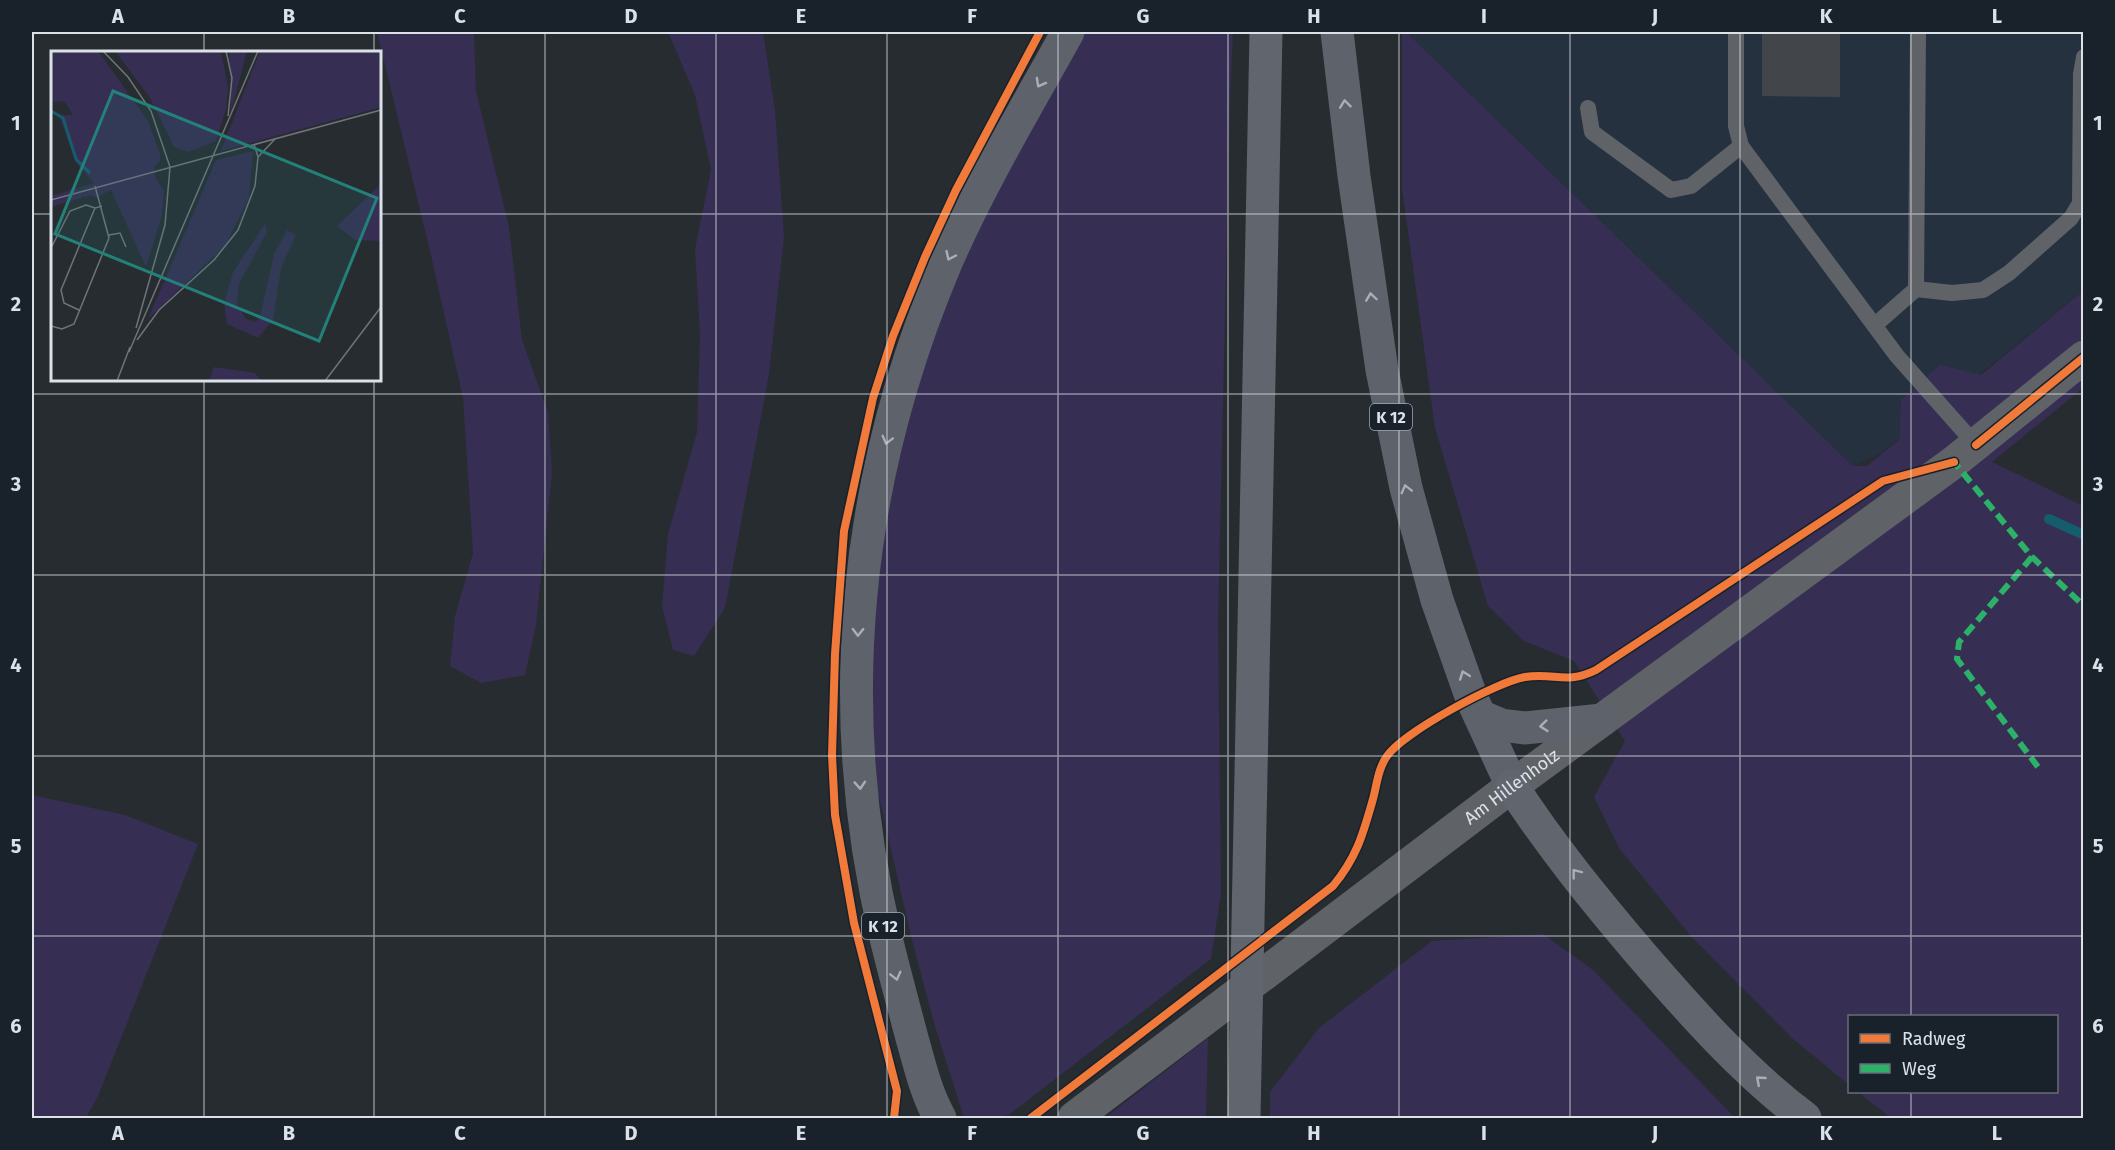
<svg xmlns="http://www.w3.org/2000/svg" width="2115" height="1150" font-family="'Fira Sans',sans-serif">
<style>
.built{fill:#26313f}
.green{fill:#362e53}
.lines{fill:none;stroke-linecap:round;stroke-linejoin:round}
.stream{stroke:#155d6d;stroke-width:10}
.building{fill:#42464a}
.service{stroke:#5f6367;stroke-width:16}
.tertiary{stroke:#5f6367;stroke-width:33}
.primary{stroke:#5e626b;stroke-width:33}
.trunk{stroke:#60656e;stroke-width:33}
.quiet{stroke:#2db169;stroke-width:6;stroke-dasharray:12 6;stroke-linecap:butt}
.cycleway-casing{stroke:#19212b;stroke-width:11}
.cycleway{stroke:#f17a3a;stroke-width:8}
.oneway{stroke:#aaaeb6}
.oneway2{stroke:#aaafb7}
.grid{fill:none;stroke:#dce1e8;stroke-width:1.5;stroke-opacity:0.55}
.labels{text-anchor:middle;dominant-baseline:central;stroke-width:4.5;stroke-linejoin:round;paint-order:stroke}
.shield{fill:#19212b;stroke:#a2a7af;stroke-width:1.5}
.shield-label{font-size:16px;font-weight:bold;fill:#dce1e8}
.street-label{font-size:18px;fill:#dce1e8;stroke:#19212b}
.inset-river{fill:none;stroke:#155d6d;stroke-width:3}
.inset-road{fill:none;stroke:#6f747a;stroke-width:1.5}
.view{fill:#24817a;fill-opacity:0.15;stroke:#24817a;stroke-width:3}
.inset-edge{fill:none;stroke:#dce1e8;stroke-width:3}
.neatline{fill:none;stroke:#dce1e8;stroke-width:2}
.grid-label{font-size:20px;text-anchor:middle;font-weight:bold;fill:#dce1e8}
</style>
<rect width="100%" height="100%" fill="#272c31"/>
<!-- built -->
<path class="built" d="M 1406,32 L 2083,32 L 2083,291 L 1883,452 L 1853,466 Z"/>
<!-- green -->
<g class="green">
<path d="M 377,32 L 474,32 L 476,91 L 509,227 L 522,340 L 548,412 L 552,473 L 536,625 L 525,675 L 481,683 L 450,666 L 455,616 L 473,553 L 463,398 L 430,251 Z"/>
<path d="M 668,32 L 763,32 L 775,110 L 784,237 L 769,374 L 725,608 L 694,656 L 673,650 L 662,606 L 668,534 L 697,432 L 700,335 L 695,249 L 711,170 L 695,95 Z"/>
<path d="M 1081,32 L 1233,32 L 1230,96 L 1218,624 L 1221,893 L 1211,959 L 1010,1114 L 999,1118 L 964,1118 L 934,1023 L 911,936 L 878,793 L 872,728 L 872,594 L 913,390 L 956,268 Z"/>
<path d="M 1402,32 L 1406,32 L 1853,466 L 1867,466 L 1900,439 L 1901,400 L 1940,365 L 1981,375 L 2083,291 L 2083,388 L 1992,462 L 2083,506 L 2083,1118 L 1891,1118 L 1858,1092 L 2056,1092 L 2056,1016 L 1850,1016 L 1849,1085 L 1792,1038 L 1690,935 L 1619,848 L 1594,797 L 1625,741 L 1574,661 L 1524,641 L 1488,606 L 1435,428 L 1402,188 Z"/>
<path d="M 32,795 L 125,815 L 198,844 L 98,1096 L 86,1118 L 32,1118 Z"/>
<path d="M 1543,934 L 1593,970 L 1735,1118 L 1270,1118 L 1270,1092 L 1319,1028 L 1432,941 Z"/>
<path d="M 1208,1038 L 1206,1118 L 1105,1118 Z"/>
</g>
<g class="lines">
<!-- stream -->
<path class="stream" d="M 2049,519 L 2084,535"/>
</g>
<!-- building -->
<path class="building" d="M 1762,32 L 1840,32 L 1840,97 L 1762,96 Z"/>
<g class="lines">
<!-- service -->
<g class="service">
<path d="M 1736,32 L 1736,126 L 1741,146 L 1897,356 L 1976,445"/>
<path d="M 1588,108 L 1592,132 L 1671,190 L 1691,186 L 1741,146"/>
<path d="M 1916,289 L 1952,293 L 1983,290 L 2009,273 L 2071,218 L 2080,203 L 2081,74 L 2084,57"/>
<path d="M 1875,325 L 1916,289 L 1918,32"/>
</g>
<!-- tertiary -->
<path class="tertiary" id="s1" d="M 1074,1118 L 1512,786 L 1954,462 L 2084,357"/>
<!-- primary -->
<g class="primary">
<path d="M 1337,32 L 1354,176 L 1382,370 L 1406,488 L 1437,600 L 1472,699 L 1512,786"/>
<path d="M 1480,716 L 1501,725 L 1524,728 L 1602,720"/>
<path d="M 940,1118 C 926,1093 920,1066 912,1038 C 903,1004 894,971 886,938 C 831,709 854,481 945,265 C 980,184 1026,108 1068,32"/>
</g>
<!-- trunk -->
<g class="trunk">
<path d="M 1512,786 C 1550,845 1595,900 1640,953 C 1691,1012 1743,1071 1805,1118"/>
<path d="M 1244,1118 L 1266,32"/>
</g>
<!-- quiet -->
<g class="quiet">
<path d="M 1950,463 L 1954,462 L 2032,557 L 2084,606"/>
<path d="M 2032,557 L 1959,642 L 1957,659 L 2038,767"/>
</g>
<!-- cycleway casing -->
<g class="cycleway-casing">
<g id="cycleway">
<path d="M 1976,445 L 2084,357"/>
<path d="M 894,1118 L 897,1091 L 854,923 L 835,815 L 832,755 L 835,654 L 844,531 L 873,398 L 893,336 L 925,257 L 956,190 L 1040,32"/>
<path d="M 1031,1118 L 1333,886 C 1357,857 1363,834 1373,799 C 1377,784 1378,769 1387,756 C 1404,732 1496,682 1525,677 C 1554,672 1566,685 1596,670 L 1883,481 L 1954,462"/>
</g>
</g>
<!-- cycleway -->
<use href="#cycleway" class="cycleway"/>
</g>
<!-- one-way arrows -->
<defs><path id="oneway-chevron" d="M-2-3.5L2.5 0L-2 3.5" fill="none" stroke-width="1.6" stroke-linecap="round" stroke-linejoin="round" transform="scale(1.5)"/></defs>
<g class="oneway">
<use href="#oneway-chevron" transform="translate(1040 83) rotate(119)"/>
<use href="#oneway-chevron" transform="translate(1345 104) rotate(-97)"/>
<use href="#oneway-chevron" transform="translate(950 256) rotate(115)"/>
<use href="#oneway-chevron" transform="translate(1371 297) rotate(-98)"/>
<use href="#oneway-chevron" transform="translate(887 440) rotate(104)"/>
<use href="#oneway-chevron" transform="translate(1406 489) rotate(-104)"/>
<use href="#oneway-chevron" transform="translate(858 632) rotate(91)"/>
<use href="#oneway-chevron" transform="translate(1464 675) rotate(-110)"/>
<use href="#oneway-chevron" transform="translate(1544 726) rotate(174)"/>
<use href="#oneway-chevron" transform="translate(860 785) rotate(86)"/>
<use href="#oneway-chevron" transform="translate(896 976) rotate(76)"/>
</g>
<g class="oneway2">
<use href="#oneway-chevron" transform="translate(1576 873) rotate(-128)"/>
<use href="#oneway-chevron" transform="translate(1760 1080) rotate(-139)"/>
</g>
<!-- grid -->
<path class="grid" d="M 204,32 L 204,52M 374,32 L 374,52M 545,32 L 545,1118M 716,32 L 716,1118M 887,32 L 887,1118M 1058,32 L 1058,1118M 1228,32 L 1228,1118M 1399,32 L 1399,1118M 1570,32 L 1570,1118M 1740,32 L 1740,1118M 1911,32 L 1911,1016M 32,214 L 52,214M 380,214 L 2084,214M 204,380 L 204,1118M 374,380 L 374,1118M 32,394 L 2084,394M 32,575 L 2084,575M 32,756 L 2084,756M 32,936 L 2084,936M 1911,1092 L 1911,1118"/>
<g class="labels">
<!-- shield labels -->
<g class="shield">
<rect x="1370" y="404" width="42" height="26" rx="4.5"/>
<rect x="862" y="913" width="42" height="26" rx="4.5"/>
</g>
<g class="shield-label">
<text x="1391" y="417">K 12</text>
<text x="883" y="926">K 12</text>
</g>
<!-- street labels -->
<g class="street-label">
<text stroke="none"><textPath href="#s1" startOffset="549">Am Hillenholz</textPath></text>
</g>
</g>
<!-- overview -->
<g transform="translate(51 51)">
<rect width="330" height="330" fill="#272c31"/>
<path d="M 0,0 L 47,0 L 97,70 L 109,103 L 109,110 L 103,116 L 105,128 L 113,140 L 111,164 L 95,216 L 60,139 L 45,147 L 40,144 L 0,156 L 0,145 L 43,132 L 25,112 L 8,64 L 22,64 L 14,51 L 0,50 ZM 64,0 L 170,0 L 177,37 L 175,58 L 165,90 L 137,101 L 123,96 L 99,47 ZM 178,0 L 196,0 L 180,61 ZM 209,0 L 330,0 L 330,56 L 170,100 ZM 202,100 L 198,147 L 174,195 L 97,268 L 165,109 ZM 330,133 L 330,190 L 304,189 L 286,175 ZM 214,173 L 216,181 L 188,233 L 186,253 L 195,268 L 205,271 L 209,266 L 223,203 L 236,179 L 245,184 L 230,217 L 222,269 L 207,287 L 176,273 L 173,253 L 182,221 ZM 163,316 L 204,322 L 211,330 L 158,330 Z" fill="#362e53"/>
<path class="inset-river" d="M 0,60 L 12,67 L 25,108 L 39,122"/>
<path class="inset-road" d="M 52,0 L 77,26 L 100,60 L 119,116M 175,0 L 181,27 L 177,65M 207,106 L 225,87M 0,149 L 330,59M 58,184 L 69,182 L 75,196M 0,197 L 19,160 L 35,154 L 44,157M 28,259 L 13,252 L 10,239 L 44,157 L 51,155M 0,275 L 11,278 L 23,273 L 58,187 L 44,135M 85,277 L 114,174 L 119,116M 86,289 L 108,259 L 163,209 L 187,179 L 204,135 L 207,106 L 203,93M 78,301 L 207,0M 66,330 L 79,296M 274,330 L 330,256"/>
<path class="view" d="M 62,40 L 326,147 L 268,290 L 4,183 Z"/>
<rect width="330" height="330" class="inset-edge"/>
</g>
<!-- border -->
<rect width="2115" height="1150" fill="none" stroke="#19212b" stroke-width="66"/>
<!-- legend -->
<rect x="1848" y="1015" width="210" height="78" fill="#19212b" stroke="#676e77" stroke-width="1.5"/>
<rect x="1860" y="1034" width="30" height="9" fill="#f17a3a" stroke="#676e77" stroke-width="1.5"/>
<text x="1902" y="1045" font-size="18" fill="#dce1e8">Radweg</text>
<rect x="1860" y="1064" width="30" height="9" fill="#2db169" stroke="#676e77" stroke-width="1.5"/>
<text x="1902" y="1075" font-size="18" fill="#dce1e8">Weg</text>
<rect x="33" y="33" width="2049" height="1084" class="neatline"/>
<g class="grid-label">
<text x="118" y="23">A</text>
<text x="289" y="23">B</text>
<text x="460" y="23">C</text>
<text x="631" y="23">D</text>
<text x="801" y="23">E</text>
<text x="972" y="23">F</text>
<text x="1143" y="23">G</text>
<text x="1314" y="23">H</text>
<text x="1484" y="23">I</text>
<text x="1655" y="23">J</text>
<text x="1826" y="23">K</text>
<text x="1997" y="23">L</text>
<text x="16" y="130">1</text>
<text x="2098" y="130">1</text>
<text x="16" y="311">2</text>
<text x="2098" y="311">2</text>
<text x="16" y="491">3</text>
<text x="2098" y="491">3</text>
<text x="16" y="672">4</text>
<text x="2098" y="672">4</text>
<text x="16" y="853">5</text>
<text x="2098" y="853">5</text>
<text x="16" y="1033">6</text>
<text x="2098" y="1033">6</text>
<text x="118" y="1140">A</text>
<text x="289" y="1140">B</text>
<text x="460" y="1140">C</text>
<text x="631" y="1140">D</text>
<text x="801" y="1140">E</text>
<text x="972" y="1140">F</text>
<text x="1143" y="1140">G</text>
<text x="1314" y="1140">H</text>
<text x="1484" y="1140">I</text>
<text x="1655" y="1140">J</text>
<text x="1826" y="1140">K</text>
<text x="1997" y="1140">L</text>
</g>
</svg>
